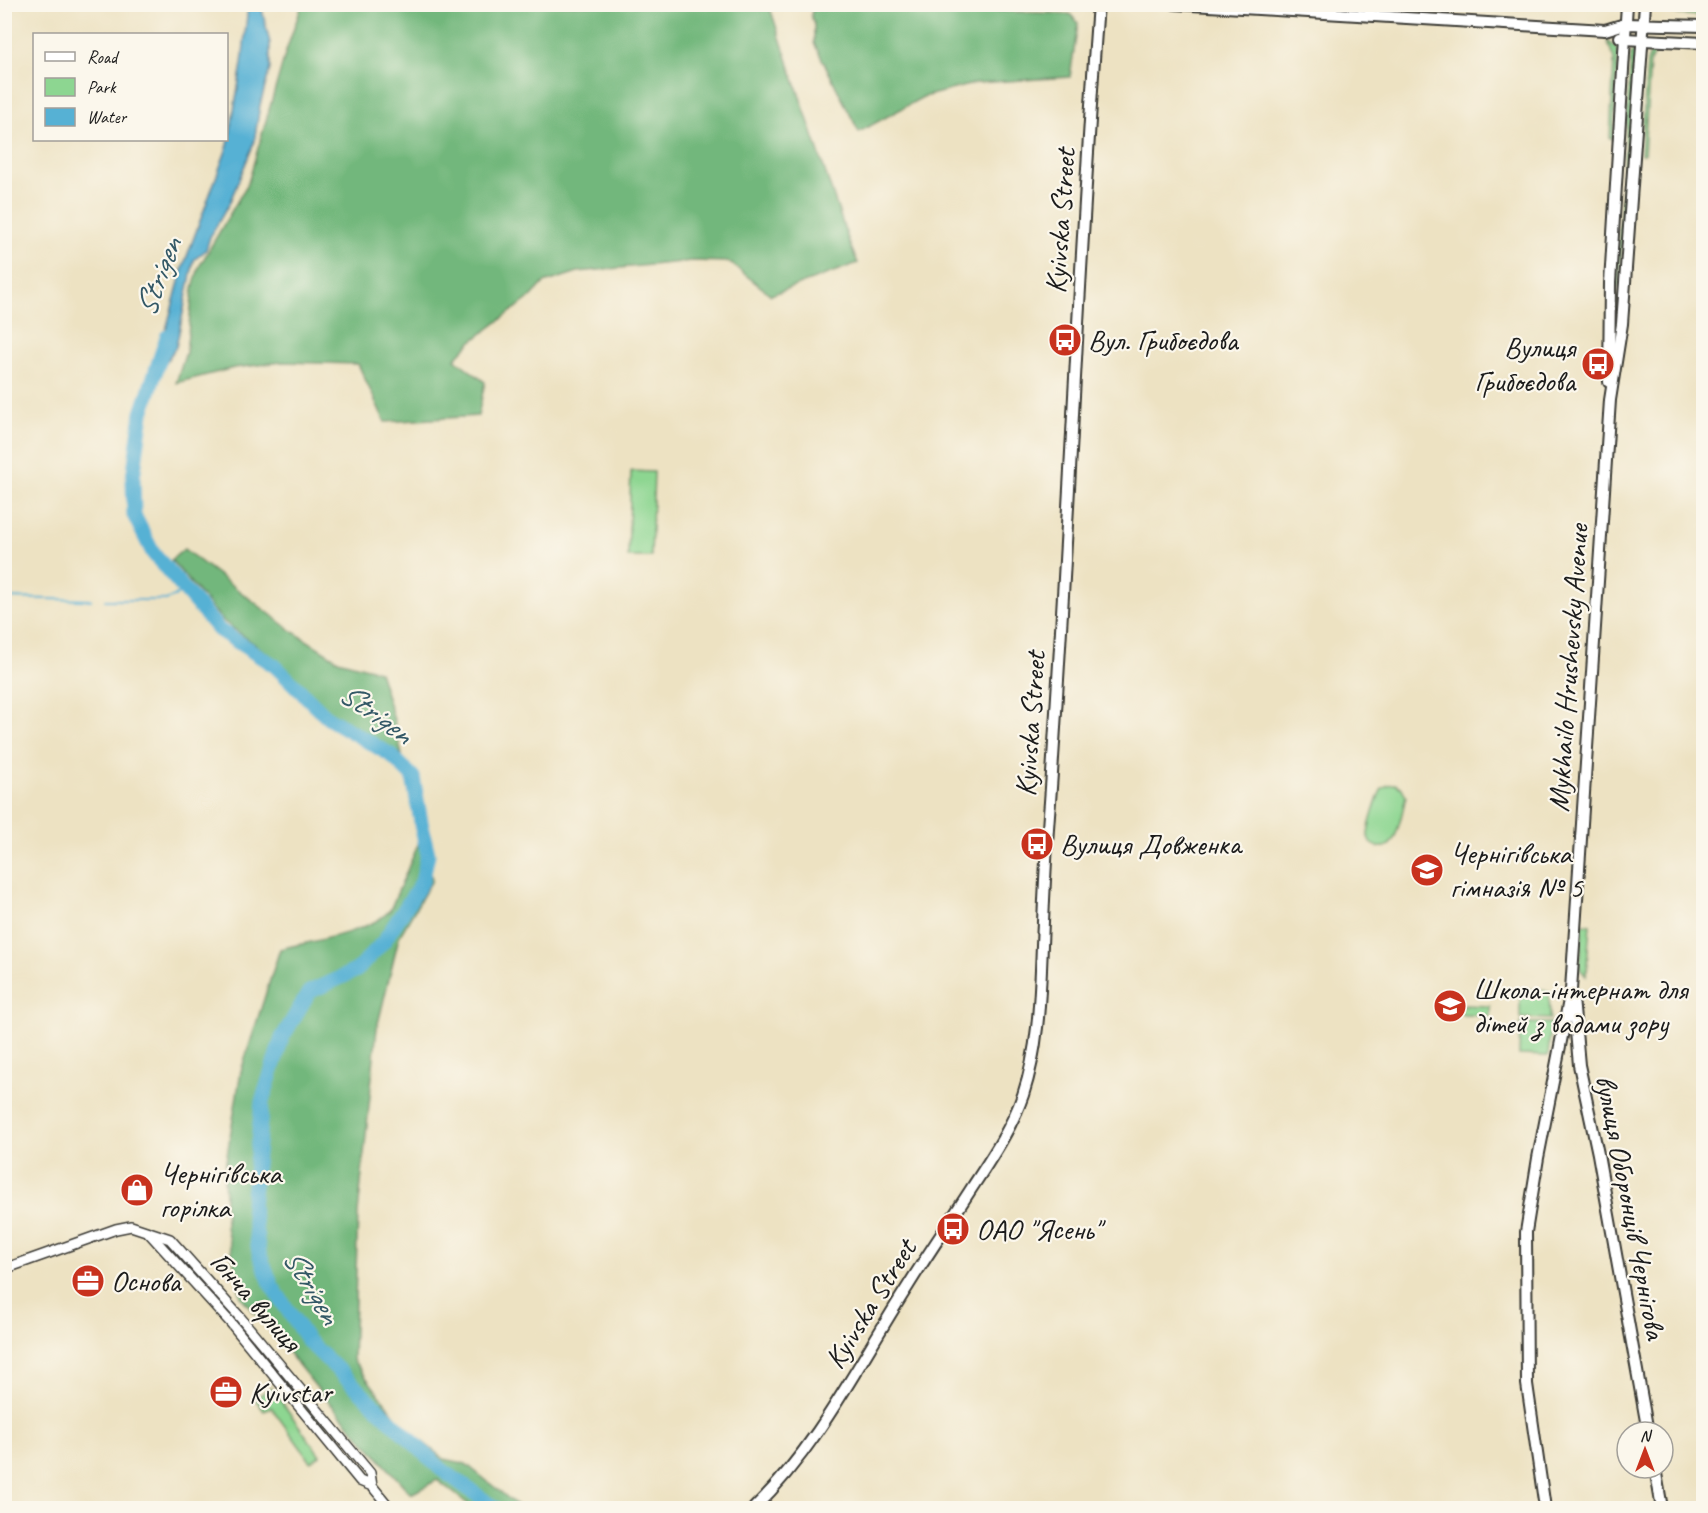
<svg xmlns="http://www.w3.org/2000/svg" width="1708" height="1513" font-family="Caveat,sans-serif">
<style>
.green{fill:#8dd691;stroke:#547956;stroke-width:1.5}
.forest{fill:#72b77b;stroke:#476a4c;stroke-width:1.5}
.water{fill:#56b1d4;stroke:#396678;stroke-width:1.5}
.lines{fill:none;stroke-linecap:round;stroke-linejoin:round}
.stream{stroke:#56b1d4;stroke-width:2}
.river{stroke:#56b1d4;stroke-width:15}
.tertiary-casing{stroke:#3b3a35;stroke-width:12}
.secondary-casing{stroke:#3b3a35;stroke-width:14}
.tertiary{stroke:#fff;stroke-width:9}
.secondary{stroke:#fff;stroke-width:10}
.labels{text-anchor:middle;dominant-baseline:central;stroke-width:4.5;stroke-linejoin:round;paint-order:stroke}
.street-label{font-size:30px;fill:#1c1c1c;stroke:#fbf7ec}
.poi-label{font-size:30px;fill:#1c1c1c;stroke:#fbf7ec;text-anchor:start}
.water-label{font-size:32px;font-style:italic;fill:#335866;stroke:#fbf7ec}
</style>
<rect width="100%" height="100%" fill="#fbf7ec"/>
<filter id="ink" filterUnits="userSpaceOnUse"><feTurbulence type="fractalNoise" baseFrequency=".0167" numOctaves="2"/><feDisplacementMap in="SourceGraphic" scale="12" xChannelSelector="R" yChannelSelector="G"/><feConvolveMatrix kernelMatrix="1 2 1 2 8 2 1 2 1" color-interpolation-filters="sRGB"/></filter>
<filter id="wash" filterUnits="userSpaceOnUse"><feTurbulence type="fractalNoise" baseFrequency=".008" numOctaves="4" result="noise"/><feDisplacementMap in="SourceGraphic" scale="24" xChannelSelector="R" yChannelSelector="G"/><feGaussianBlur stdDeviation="1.35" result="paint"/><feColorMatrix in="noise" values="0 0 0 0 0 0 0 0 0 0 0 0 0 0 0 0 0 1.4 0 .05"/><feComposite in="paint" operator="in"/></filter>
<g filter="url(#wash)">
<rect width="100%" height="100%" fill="#ede2c2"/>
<!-- green -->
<g class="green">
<path d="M 1674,6 L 1703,8 L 1703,16 L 1673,14 Z"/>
<path d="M 1607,40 L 1616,48 L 1618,57 L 1613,139 L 1610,138 L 1614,59 Z"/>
<path d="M 1634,51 L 1635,58 L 1619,287 L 1616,285 L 1631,53 Z"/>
<path d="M 1651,51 L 1655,52 L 1650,62 L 1644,154 L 1641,154 L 1647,62 Z"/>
<path d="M 631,471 L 654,472 L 651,557 L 628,557 Z"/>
<path d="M 1395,784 L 1402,788 L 1406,796 C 1403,808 1399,832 1392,842 C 1386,852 1367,847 1368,834 C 1368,827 1378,794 1382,789 C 1386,785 1390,784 1395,784 Z"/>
<path d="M 1583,924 L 1590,925 L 1586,976 L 1580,969 Z"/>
<path d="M 1520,988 L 1549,991 L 1550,1019 L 1520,1018 Z"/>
<path d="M 1461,1005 L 1490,1006 L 1490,1016 L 1463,1015 L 1458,1011 Z"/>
<path d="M 1520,1023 L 1551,1023 L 1548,1056 L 1519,1055 Z"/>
<path d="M 262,1349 L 368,1478 L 366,1479 L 262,1351 Z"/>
<path d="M 271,1387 L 320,1455 L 311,1462 L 271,1407 L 264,1411 L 255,1399 Z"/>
</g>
<!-- forest -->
<g class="forest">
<path d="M 302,5 L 769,5 L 850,245 L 858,263 L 771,295 L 729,262 L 692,261 L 578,272 L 544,283 L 532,296 L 471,342 L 455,359 L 485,382 L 478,416 L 385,422 L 358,364 L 282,362 L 234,368 L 176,383 L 186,352 L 193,288 L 199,267 L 248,183 L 286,51 Z"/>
<path d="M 861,5 L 1070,14 L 1078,23 L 1070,77 L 977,83 L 923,97 L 859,132 L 814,43 L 814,23 L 811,17 L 813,5 Z"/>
<path d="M 184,549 L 295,633 L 338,660 L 379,671 L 394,720 L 402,755 L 325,709 L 279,662 L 223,621 L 171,560 Z"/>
<path d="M 423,833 L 432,880 L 399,937 L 377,1028 L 358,1213 L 353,1360 L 403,1426 L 444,1459 L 466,1464 L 520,1508 L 473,1508 L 437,1480 L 411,1494 L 321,1393 L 275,1336 L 241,1297 L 226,1227 L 224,1173 L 241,1071 L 280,949 C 308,942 372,932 390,910 Z"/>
</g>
<!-- water -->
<path class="water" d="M 248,5 L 261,5 L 270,43 L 270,69 L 260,105 L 254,143 L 229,204 L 210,237 L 206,250 L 194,260 L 176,347 L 164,365 L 161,348 L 183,267 L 228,145 L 242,64 Z"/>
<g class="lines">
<!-- stream -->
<g class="stream">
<path d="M 4,598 L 91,600"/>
<path d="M 105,600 L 166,600 L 185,591"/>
</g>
<!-- river -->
<path class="river" d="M 167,337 L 142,413 L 133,478 L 134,515 L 153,553 L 219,630 L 275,666 L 328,718 L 391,755 L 413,777 L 423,833 L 428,854 L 422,882 L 384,941 L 357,970 L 309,992 L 282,1038 L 262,1102 L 252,1206 L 259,1253 L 272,1286 L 308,1341 L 441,1469 L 495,1508"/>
</g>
</g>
<g filter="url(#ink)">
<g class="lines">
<!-- tertiary casing -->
<g class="tertiary-casing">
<g id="tertiary">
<path d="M 149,1233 L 230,1322 L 360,1481 L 372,1486"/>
<path d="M 4,1269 L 116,1229 L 131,1226 L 170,1239 L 239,1316 L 370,1473 L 372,1486 L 390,1508"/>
</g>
</g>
<!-- secondary casing -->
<g class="secondary-casing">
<g id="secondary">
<path d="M 1175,4 L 1605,30 L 1625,24 L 1704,26"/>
<path d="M 1620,37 L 1624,39 L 1704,43"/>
<path d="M 1609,382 L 1610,283 L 1627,4"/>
<path d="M 1573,998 L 1579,1065 L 1598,1154 L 1648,1432"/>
<path d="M 1655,1468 L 1662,1508"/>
<path d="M 754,1508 C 820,1444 859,1362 908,1286 C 929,1252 952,1219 973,1186 C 992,1157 1012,1127 1023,1095 C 1039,1047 1040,995 1042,945 C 1044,897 1046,849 1050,802 C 1069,536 1078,270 1098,4"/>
<path d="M 1545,1508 L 1527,1384 L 1526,1232 L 1538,1158 L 1571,990 L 1610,400 L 1622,324 L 1645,4"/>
</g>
</g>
<!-- tertiary -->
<use href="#tertiary" class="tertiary"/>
<!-- secondary -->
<use href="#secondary" class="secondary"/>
</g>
</g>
<!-- icons -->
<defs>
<g id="bus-disc" transform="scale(1.725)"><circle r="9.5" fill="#c8321e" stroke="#fbf7ec"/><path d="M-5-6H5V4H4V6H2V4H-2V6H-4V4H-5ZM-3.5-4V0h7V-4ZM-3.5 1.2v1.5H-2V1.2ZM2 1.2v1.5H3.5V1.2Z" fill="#fff"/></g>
<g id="school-disc" transform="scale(1.725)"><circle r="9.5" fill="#c8321e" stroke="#fbf7ec"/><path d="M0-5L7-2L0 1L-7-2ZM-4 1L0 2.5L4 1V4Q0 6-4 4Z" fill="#fff"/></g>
<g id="shop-disc" transform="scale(1.725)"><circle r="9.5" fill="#c8321e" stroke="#fbf7ec"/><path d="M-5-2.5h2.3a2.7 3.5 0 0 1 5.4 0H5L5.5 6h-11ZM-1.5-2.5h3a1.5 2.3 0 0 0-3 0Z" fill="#fff"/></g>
<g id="office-disc" transform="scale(1.725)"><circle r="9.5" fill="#c8321e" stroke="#fbf7ec"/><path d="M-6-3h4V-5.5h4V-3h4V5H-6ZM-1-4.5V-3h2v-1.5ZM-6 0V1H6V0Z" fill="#fff"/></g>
</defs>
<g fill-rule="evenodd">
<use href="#bus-disc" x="1065" y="340"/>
<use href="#bus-disc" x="1598" y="364"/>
<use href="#bus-disc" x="1037" y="844"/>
<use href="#school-disc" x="1427" y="870"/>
<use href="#school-disc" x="1450" y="1006"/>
<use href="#shop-disc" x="137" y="1190"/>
<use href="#bus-disc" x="953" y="1229"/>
<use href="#office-disc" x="88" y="1281"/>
<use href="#office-disc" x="226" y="1392"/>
</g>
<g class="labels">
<!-- street labels -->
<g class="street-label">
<text transform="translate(1060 221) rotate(-86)">Kyivska Street</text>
<text transform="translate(1568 668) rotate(-86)">Mykhailo Hrushevsky Avenue</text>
<text transform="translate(1030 724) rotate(-86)">Kyivska Street</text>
<text transform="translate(1631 1207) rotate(79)">вулиця Оборонців Чернігова</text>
<text transform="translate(256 1301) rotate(49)">Гонча вулиця</text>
<text transform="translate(870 1304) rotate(-58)">Kyivska Street</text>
</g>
<!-- poi labels -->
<g class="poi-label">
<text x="1088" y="340">Вул. Грибоєдова</text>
<text x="1575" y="347" text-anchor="end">Вулиця<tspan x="1575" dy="34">Грибоєдова</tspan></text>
<text x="1060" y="844">Вулиця Довженка</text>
<text x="1450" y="853">Чернігівська<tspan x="1450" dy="34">гімназія № 5</tspan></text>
<text x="1473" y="989">Школа-інтернат для<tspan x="1473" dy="34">дітей з вадами зору</tspan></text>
<text x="160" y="1173">Чернігівська<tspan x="160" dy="34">горілка</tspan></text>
<text x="976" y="1229">ОАО "Ясень"</text>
<text x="111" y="1281">Основа</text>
<text x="249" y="1392">Kyivstar</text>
</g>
<!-- water labels -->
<g class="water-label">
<text transform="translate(158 277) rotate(-69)">Strigen</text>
<text transform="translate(376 713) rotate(36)">Strigen</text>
<text transform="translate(312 1286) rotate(59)">Strigen</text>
</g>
</g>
<!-- margin -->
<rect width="1708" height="1513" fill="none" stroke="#fbf7ec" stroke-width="24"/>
<!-- legend -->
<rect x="33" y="33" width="195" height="108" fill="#fbf7ec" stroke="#a29f99" stroke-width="1.5"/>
<rect x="45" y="52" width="30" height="9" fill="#ffffff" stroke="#a29f99" stroke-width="1.5"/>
<text x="87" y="63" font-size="18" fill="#1c1c1c">Road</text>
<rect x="45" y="78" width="30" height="18" fill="#8dd691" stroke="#a29f99" stroke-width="1.5"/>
<text x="87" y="93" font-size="18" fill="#1c1c1c">Park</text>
<rect x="45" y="108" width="30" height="18" fill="#56b1d4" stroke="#a29f99" stroke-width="1.5"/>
<text x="87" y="123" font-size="18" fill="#1c1c1c">Water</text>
<!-- north arrow -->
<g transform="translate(1645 1450)"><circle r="28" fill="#fbf7ec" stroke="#a29f99" stroke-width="1.5"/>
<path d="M0-4.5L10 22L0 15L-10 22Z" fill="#c8321e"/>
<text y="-9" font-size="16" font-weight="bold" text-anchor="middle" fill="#1c1c1c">N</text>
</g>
</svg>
